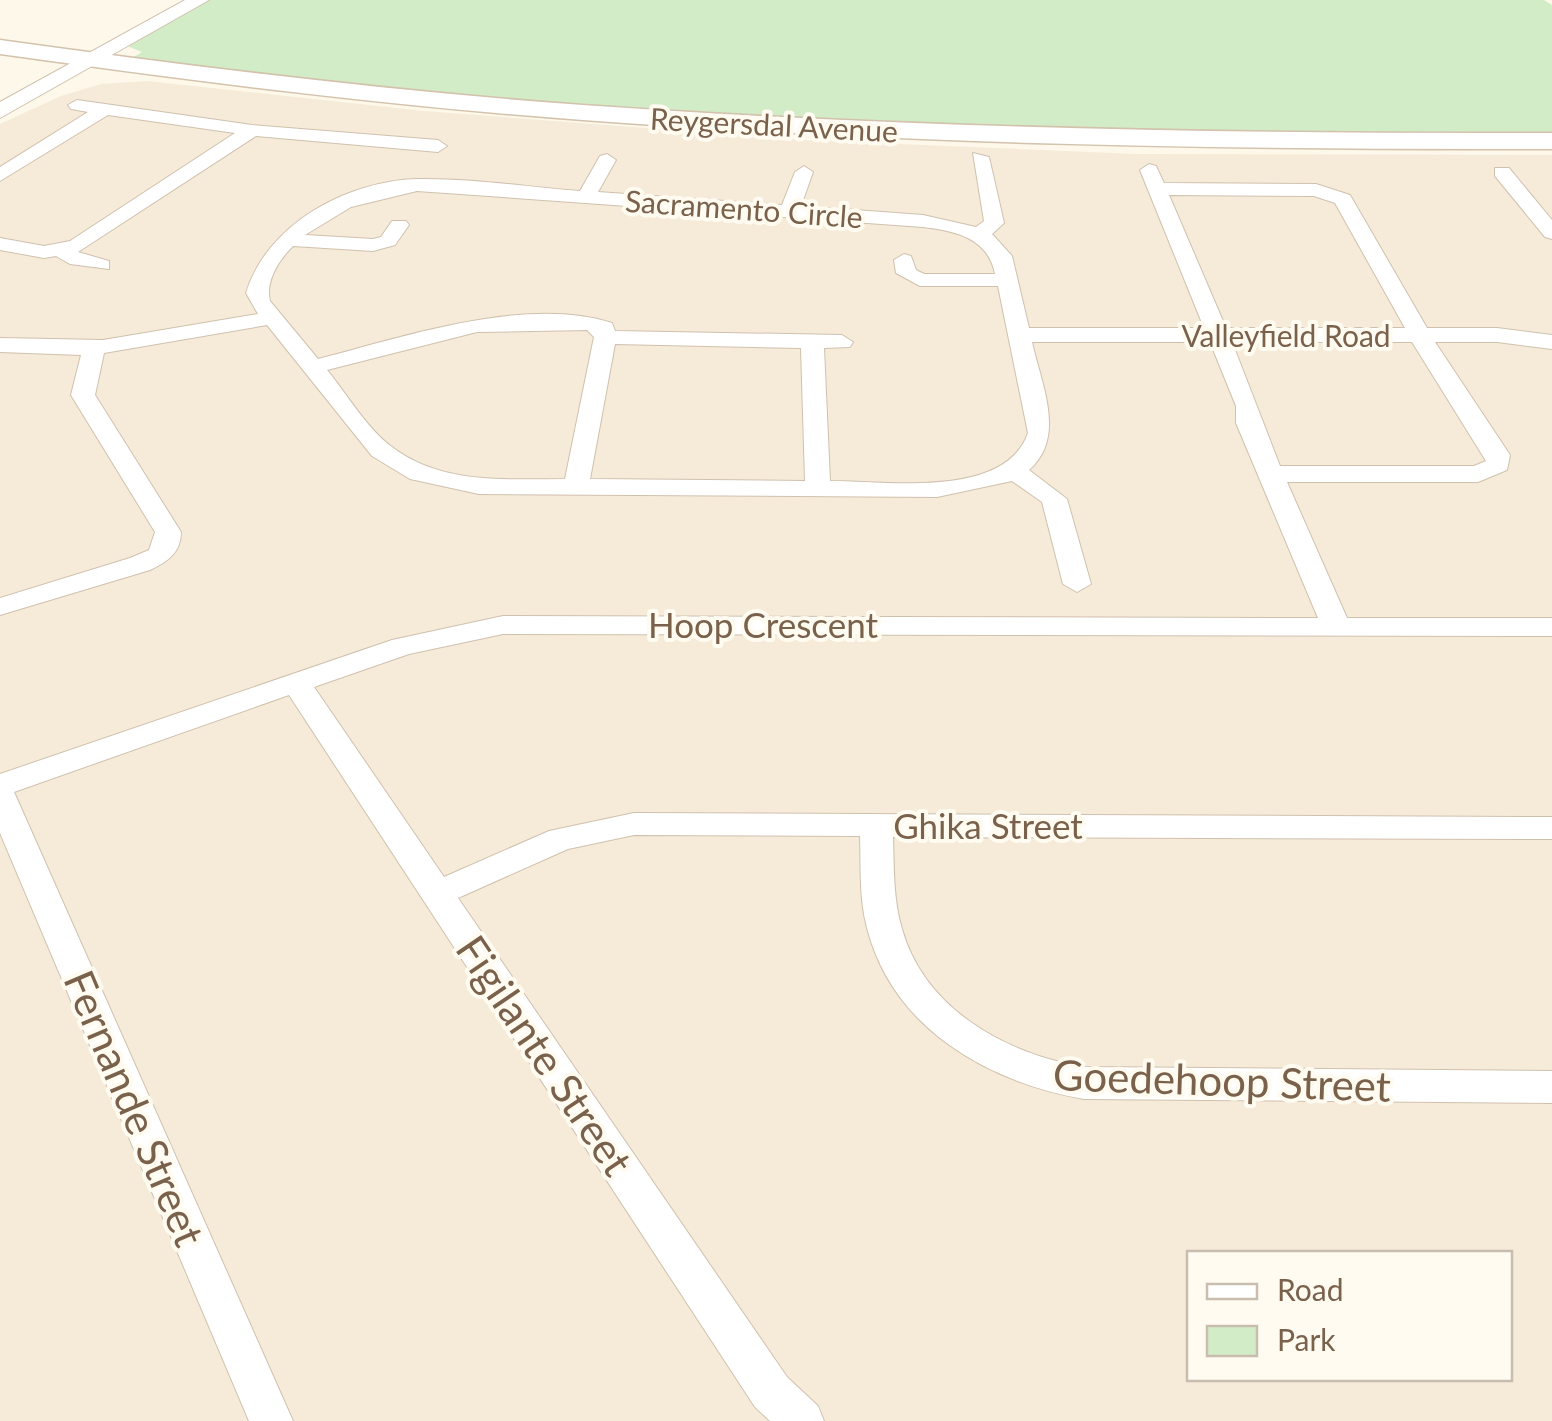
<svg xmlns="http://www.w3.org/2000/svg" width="1552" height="1421" font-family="Lato,sans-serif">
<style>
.residential{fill:#f5ebd8;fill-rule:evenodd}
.green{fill:#d2ecc7}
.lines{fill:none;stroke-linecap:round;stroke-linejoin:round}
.minor-casing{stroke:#d0c1ae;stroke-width:2}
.tertiary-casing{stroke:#d0c1ae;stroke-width:2}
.secondary-casing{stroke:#d3c2ac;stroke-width:3}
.minor{fill:#fff;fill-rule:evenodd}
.tertiary{fill:#fff;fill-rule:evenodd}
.secondary{fill:#fff;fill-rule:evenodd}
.labels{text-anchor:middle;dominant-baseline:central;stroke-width:8;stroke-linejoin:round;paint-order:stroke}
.far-street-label{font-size:30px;fill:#79614b;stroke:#fffbf1}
.street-label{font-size:35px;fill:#79614b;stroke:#fffbf1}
.near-street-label{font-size:42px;fill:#79614b;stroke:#fffbf1}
</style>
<rect width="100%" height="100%" fill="#fdf8ea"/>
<!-- residential -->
<path class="residential" d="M 147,81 L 424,111 L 805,140 L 1136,154 L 1552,155 L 1552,1421 L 0,1421 L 0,124 L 61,96 L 101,84 ZM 1190,1254 L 1510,1254 L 1510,1378 L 1190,1378 Z"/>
<!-- green -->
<path class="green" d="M 209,0 L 1544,0 L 1552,5 L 1552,135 C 1436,135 1320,137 1204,136 C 846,133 487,104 132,58 L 142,52 L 127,46 Z"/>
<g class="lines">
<!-- minor casing -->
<g class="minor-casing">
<g id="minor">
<path d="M 77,100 L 252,125 L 438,140 L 447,146 L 438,152 L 256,136 L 78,252 L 109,261 L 109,269 L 70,264 L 56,256 L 44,258 L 0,250 L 0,238 L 44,246 L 70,241 L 235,133 L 108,115 L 0,181 L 0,167 L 88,112 L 71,109 L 68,105 Z"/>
<path d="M 973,153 L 989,157 L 1004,223 L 992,234 L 1012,256 L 1029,328 L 1204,328 L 1140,170 L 1149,164 L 1156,166 L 1164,183 L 1316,184 L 1350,195 L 1427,328 L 1497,328 L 1552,335 L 1552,349 L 1497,342 L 1435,342 L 1510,455 L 1507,470 L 1478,482 L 1287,482 L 1347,618 L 1552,618 L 1552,636 L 503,634 L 409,654 L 314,687 L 444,877 L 549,831 L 634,813 L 1552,817 L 1552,839 L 893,837 C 894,867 893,899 902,929 C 925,1010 1007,1054 1084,1067 L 1552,1071 L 1552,1103 L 1084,1099 C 988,1082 893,1029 867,928 C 859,898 861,867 860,836 L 634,835 L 568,849 L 458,898 L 787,1377 L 818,1406 L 824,1421 L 770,1421 L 755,1407 L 289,695 L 14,792 L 293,1421 L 249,1421 L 0,833 L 0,774 L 392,640 L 503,616 L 1318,618 L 1236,423 L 1236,406 L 1210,342 L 1032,342 C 1041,384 1067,437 1029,470 L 1067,499 L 1091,584 L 1077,592 L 1063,584 L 1042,502 L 1012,481 L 937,497 L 479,494 L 410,479 L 372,456 L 267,325 L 104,353 L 95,395 L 181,532 C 181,553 167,562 150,570 L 0,615 L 0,598 L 130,558 L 149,550 L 155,532 L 71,395 L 81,355 L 0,352 L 0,338 L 103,340 L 258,314 L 246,293 C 267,224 347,181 417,179 C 470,178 526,187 580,191 L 600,156 L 607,154 L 616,160 L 598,192 L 782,205 L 795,172 L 804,166 L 813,172 L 801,206 L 923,215 L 976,227 L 984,221 ZM 417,191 L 923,227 C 956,231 988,238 995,274 L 924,274 L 916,270 L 911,256 L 904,254 L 894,260 L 896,273 L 920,286 L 998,286 L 1028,433 C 1005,499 887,481 830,481 L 824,348 L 850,347 L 853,342 L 842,335 L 615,331 L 612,323 C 527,295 403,337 318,359 L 270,301 C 265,281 279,260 293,246 L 373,251 L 395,245 L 409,225 L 406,221 L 392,221 L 381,237 L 373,239 L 305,235 L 351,207 ZM 1169,195 L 1314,196 L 1335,203 L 1405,328 L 1226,328 ZM 587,330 L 594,337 L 565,479 C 506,479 442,485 392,447 C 367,429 347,394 327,370 L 477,332 ZM 1232,342 L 1412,342 L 1486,461 L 1474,466 L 1280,466 ZM 615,344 L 801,348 L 805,481 L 590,479 Z"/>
<path d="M 1495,168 L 1509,168 L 1552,220 L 1552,239 L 1545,237 L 1495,176 Z"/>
</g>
</g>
<!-- tertiary casing -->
<g class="tertiary-casing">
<path id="tertiary" d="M 185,0 L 209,0 L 0,118 L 0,102 Z"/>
</g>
<!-- secondary casing -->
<g class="secondary-casing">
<path id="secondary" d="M 0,40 C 194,67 388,91 583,105 C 906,128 1229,134 1552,133 L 1552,149 C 1228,150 906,144 583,120 C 388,106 194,81 0,54 Z"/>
</g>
<!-- minor -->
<use href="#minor" class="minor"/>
<!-- tertiary -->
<use href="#tertiary" class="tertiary"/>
<!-- secondary -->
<use href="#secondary" class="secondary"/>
</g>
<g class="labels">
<!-- far-street labels -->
<g class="far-street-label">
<text transform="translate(774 124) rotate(3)">Reygersdal Avenue</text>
<text transform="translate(744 208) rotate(4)">Sacramento Circle</text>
<text x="1286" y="335">Valleyfield Road</text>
</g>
<!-- street labels -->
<g class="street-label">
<text x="763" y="624">Hoop Crescent</text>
<text x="988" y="825">Ghika Street</text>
</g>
<!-- near-street labels -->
<g class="near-street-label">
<text transform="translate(545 1055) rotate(56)">Figilante Street</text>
<text transform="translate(1222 1080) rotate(2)">Goedehoop Street</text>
<text transform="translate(135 1108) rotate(67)">Fernande Street</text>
</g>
</g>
<!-- legend -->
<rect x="1187" y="1251" width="325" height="130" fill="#fffbf1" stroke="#c9bdaf" stroke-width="2.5"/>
<rect x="1207" y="1284" width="50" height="15" fill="#ffffff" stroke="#c9bdaf" stroke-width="2.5"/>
<text x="1277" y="1301" font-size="30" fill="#79614b">Road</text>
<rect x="1207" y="1326" width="50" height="30" fill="#d2ecc7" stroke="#c9bdaf" stroke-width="2.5"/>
<text x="1277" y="1351" font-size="30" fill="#79614b">Park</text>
</svg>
